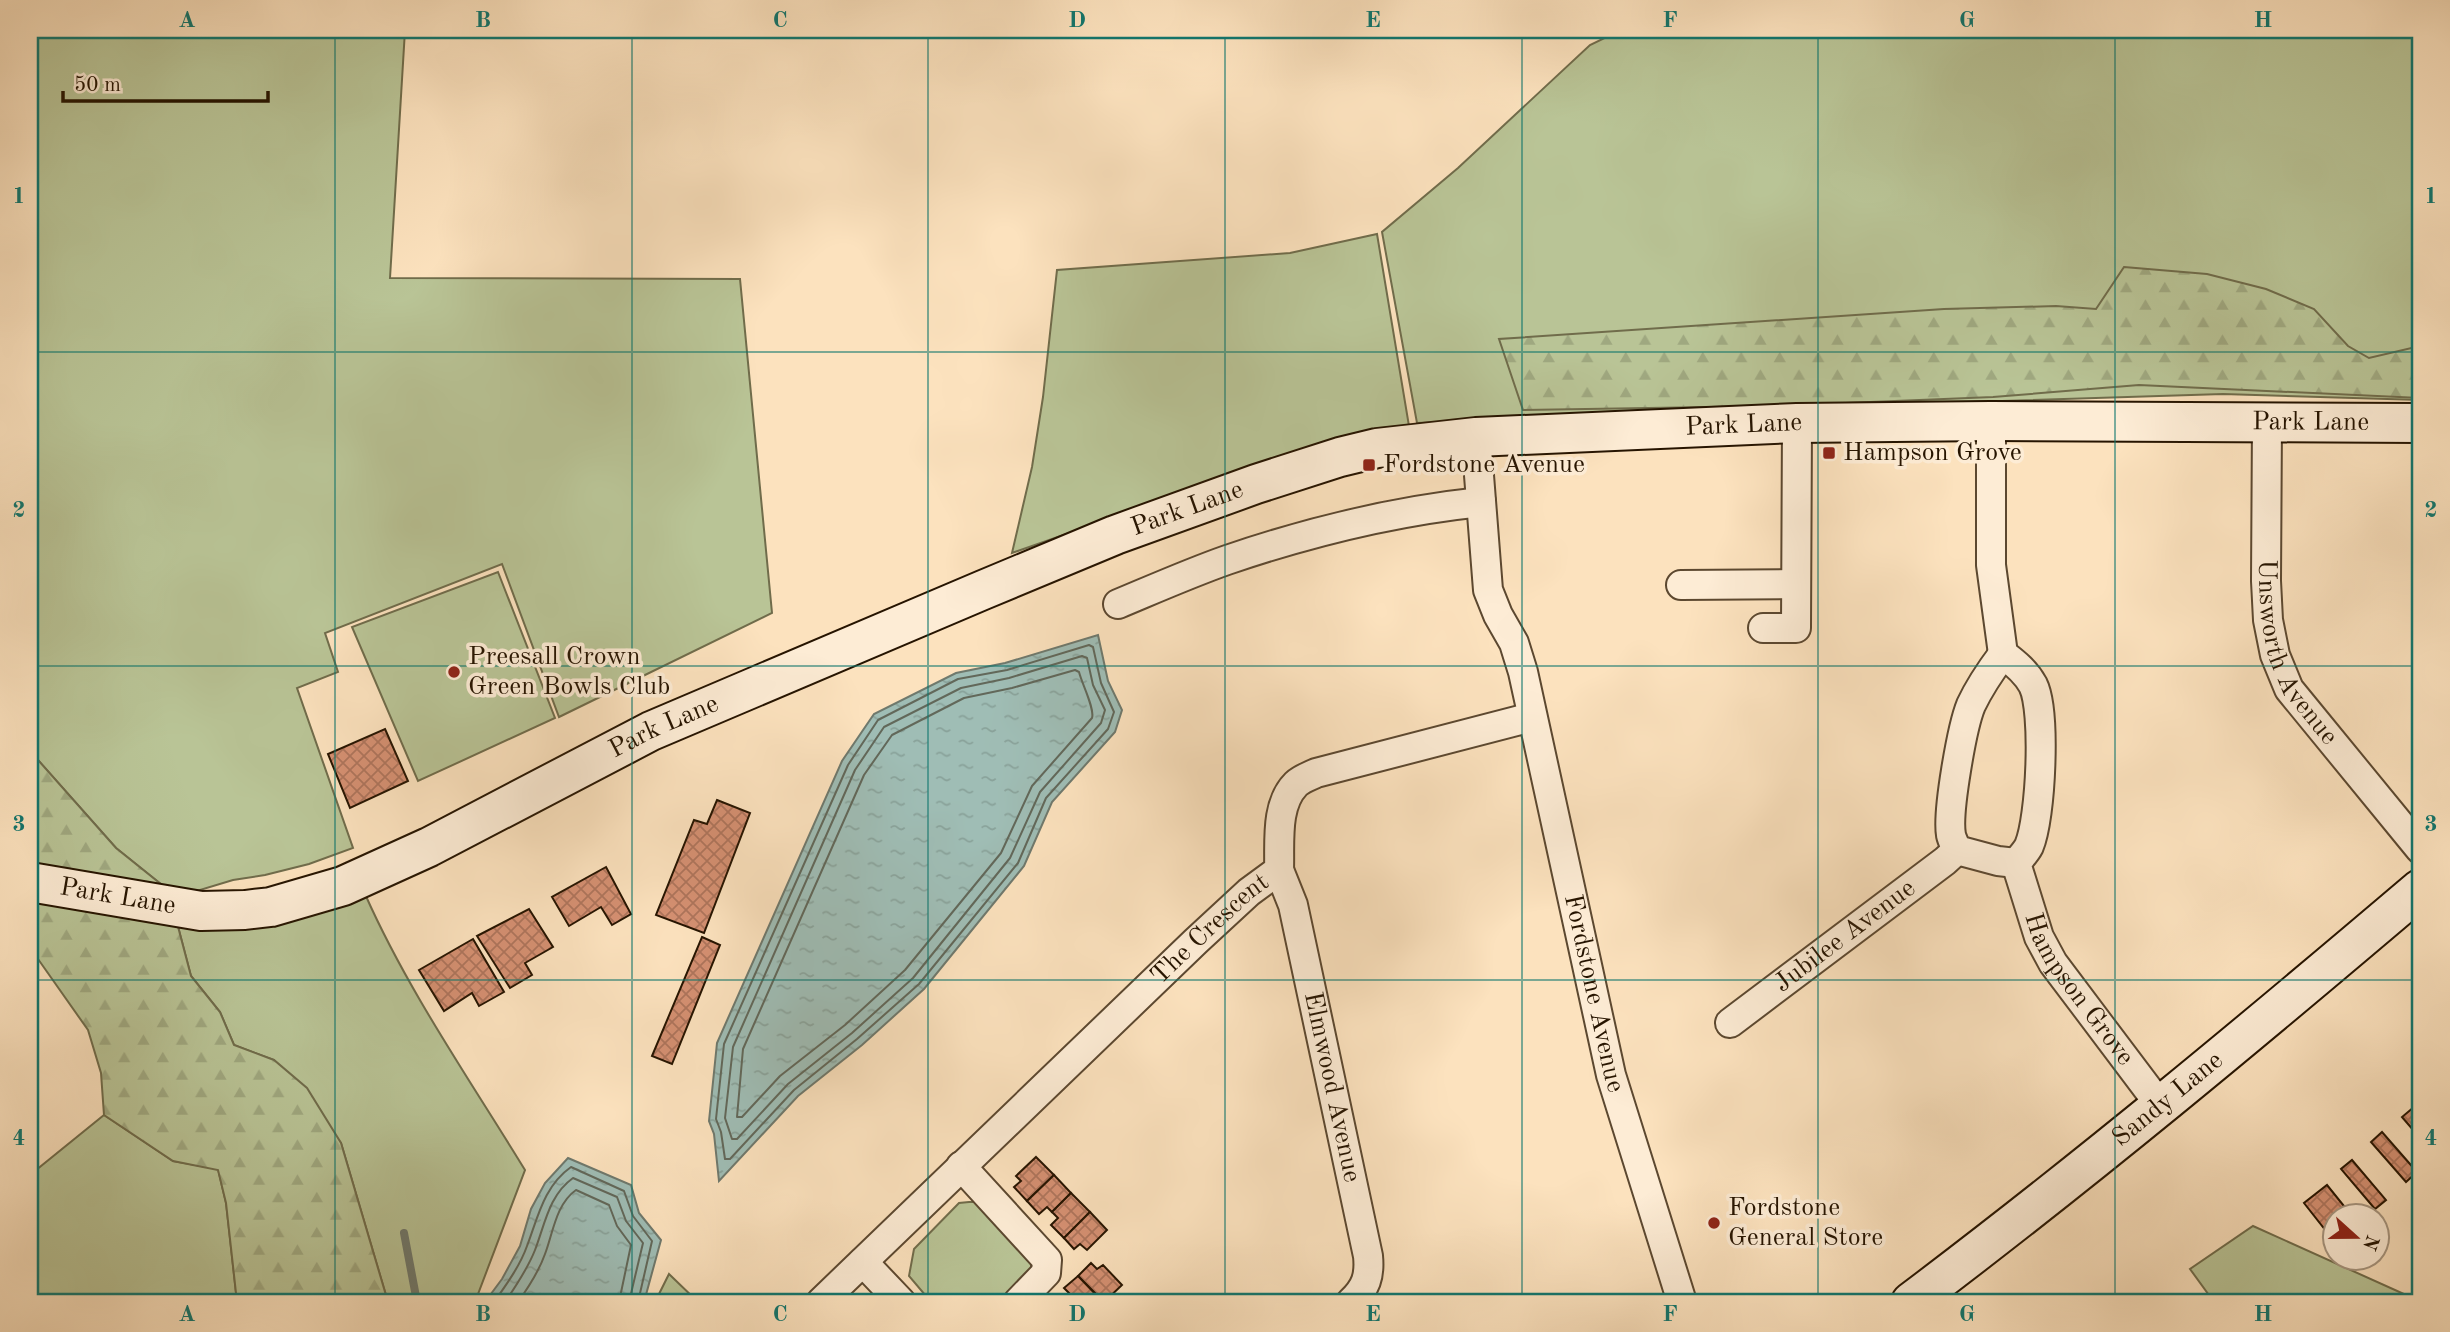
<svg xmlns="http://www.w3.org/2000/svg" width="2450" height="1332" font-family="'Old Standard TT',serif">
<style>
.green{fill:#b9c496;stroke:#706c4b;stroke-width:2}
.forest{fill:url(#forest-firs);stroke:#706c4b;stroke-width:2}
.water{fill:url(#water-ripples);stroke:#6f796d;stroke-width:2}
.lines{fill:none;stroke-linecap:round;stroke-linejoin:round}
.shore{stroke:#62685a;stroke-width:2}
.stream{stroke:#6f796d;stroke-width:8}
.building{fill:url(#building-cross-hatch);stroke:#261400;stroke-width:2}
.street-casing{stroke:#5c4830;stroke-width:32}
.secondary-casing{stroke:#261400;stroke-width:42}
.street{stroke:#fdecd5;stroke-width:28}
.secondary{stroke:#fdecd5;stroke-width:38}
.grid{fill:none;stroke:#0f766e;stroke-width:2;stroke-opacity:0.55}
.poi-dot{fill:#8f2418;stroke:#fdecd5;stroke-width:2.5}
.labels{text-anchor:middle;dominant-baseline:central;stroke-width:7;stroke-linejoin:round;paint-order:stroke}
.street-label{font-size:26px;fill:#261400;stroke:#fdecd5}
.poi-label{font-size:26px;fill:#261400;stroke:#fdecd5;text-anchor:start}
.neatline{fill:none;stroke:#0f766e;stroke-width:2.5}
.grid-label{font-size:23px;text-anchor:middle;font-weight:bold;fill:#0f766e}
</style>
<defs>
<pattern id="forest-firs" width="22" height="20" patternUnits="userSpaceOnUse" patternTransform="scale(1.75)"><rect width="22" height="20" fill="#b9c496"/><path d="M5 1l3.5 6h-7zM16 11l3.5 6h-7z" fill="#9fa880"/></pattern>
<pattern id="water-ripples" width="26" height="14" patternUnits="userSpaceOnUse" patternTransform="scale(1.75)"><rect width="26" height="14" fill="#9fbdb5"/><path d="M2 4q2-2 4 0t4 0M15 11q2-2 4 0t4 0" fill="none" stroke="#89a29a"/></pattern>
<pattern id="building-cross-hatch" width="8" height="8" patternUnits="userSpaceOnUse" patternTransform="scale(1.75)"><rect width="8" height="8" fill="#d59072"/><path d="M0 0l8 8M0 8l8-8" fill="none" stroke="#ad745b"/></pattern>
</defs>
<rect width="100%" height="100%" fill="#fce2be"/>
<filter id="stains"><feTurbulence type="fractalNoise" baseFrequency=".00286" numOctaves="4"/><feColorMatrix values="0 0 0 0 .2 0 0 0 0 .09 0 0 0 0 .02 0 0 0 .5 -.17"/></filter>
<radialGradient id="worn" r=".72"><stop offset=".6" stop-color="#630" stop-opacity="0"/><stop offset="1" stop-color="#630" stop-opacity=".3"/></radialGradient>
<!-- green -->
<g class="green">
<path d="M 30,30 L 405,30 L 390,278 L 740,279 L 772,613 L 559,717 L 502,564 L 325,633 L 338,672 L 297,688 L 353,848 L 309,864 L 265,875 L 233,880 L 177,897 L 116,848 L 30,751 Z"/>
<path d="M 1621,30 L 2420,30 L 2420,400 L 2223,394 L 1678,411 L 1417,423 L 1382,232 L 1458,168 L 1590,45 Z"/>
<path d="M 1377,234 L 1409,426 L 1192,490 L 1012,553 L 1032,467 L 1043,397 L 1057,270 L 1290,253 Z"/>
<path d="M 498,572 L 555,718 L 418,781 L 352,627 Z"/>
<path d="M 365,894 C 408,991 470,1080 525,1170 L 475,1302 L 388,1302 L 341,1143 L 274,1060 L 234,1045 L 220,1012 L 191,976 L 176,919 Z"/>
<path d="M 104,1115 L 173,1161 L 218,1169 L 226,1203 L 237,1302 L 30,1302 L 30,1175 Z"/>
<path d="M 969,1202 L 977,1202 L 1031,1260 L 1031,1272 L 999,1302 L 931,1302 L 909,1276 L 914,1249 L 959,1203 Z"/>
<path d="M 2253,1226 L 2415,1299 L 2413,1302 L 2214,1302 L 2190,1269 Z"/>
<path d="M 669,1274 L 698,1302 L 655,1302 Z"/>
</g>
<!-- forest -->
<g class="forest">
<path d="M 2124,267 L 2207,274 L 2266,289 L 2314,309 L 2348,346 L 2369,358 L 2420,346 L 2420,398 L 2139,385 L 1993,397 L 1772,406 L 1523,410 L 1499,339 L 1944,309 L 2056,306 L 2096,309 Z"/>
<path d="M 30,751 L 116,848 L 177,897 L 30,868 Z"/>
<path d="M 30,896 L 176,919 L 191,976 L 220,1012 L 234,1045 L 274,1060 L 307,1088 L 341,1143 L 388,1302 L 237,1302 L 226,1203 L 218,1170 L 173,1161 L 104,1115 L 101,1073 L 88,1030 L 38,959 L 30,956 Z"/>
</g>
<!-- water -->
<g class="water">
<path d="M 1098,635 L 1108,681 L 1122,710 L 1115,732 L 1052,802 L 1024,866 L 924,989 L 862,1045 L 798,1096 L 719,1181 L 714,1134 L 709,1121 L 717,1043 L 842,761 L 874,714 L 956,673 L 1005,663 Z"/>
<path d="M 568,1158 L 631,1185 L 639,1213 L 661,1240 L 644,1302 L 485,1302 L 502,1279 L 520,1246 L 531,1209 L 545,1183 Z"/>
</g>
<g class="lines">
<!-- shore -->
<g class="shore">
<path d="M 1089,645 L 1093,647 L 1101,683 L 1114,712 L 1108,729 L 1046,798 L 1018,863 L 919,984 L 857,1039 L 794,1090 L 730,1159 L 725,1159 L 721,1132 L 716,1119 L 724,1044 L 848,765 L 878,720 L 958,679 L 1007,670 Z"/>
<path d="M 1082,656 L 1087,658 L 1093,685 L 1105,710 L 1101,723 L 1040,792 L 1010,858 L 913,978 L 852,1033 L 788,1084 L 737,1139 L 732,1139 L 725,1118 L 733,1047 L 855,770 L 884,727 L 961,688 L 1009,678 Z"/>
<path d="M 1075,670 L 1079,672 C 1082,684 1095,709 1092,718 L 1032,786 L 1001,853 L 905,970 L 845,1025 L 780,1076 L 742,1117 L 737,1117 L 743,1049 L 864,775 L 892,735 L 964,698 L 1012,688 Z"/>
<path d="M 494,1302 C 506,1285 520,1266 527,1246 C 538,1217 544,1186 571,1167 L 624,1191 L 633,1216 L 652,1241 L 638,1302"/>
<path d="M 505,1302 C 516,1286 528,1268 535,1250 C 545,1224 549,1195 573,1178 L 617,1197 L 626,1221 L 643,1243 L 629,1302"/>
<path d="M 518,1302 C 528,1288 539,1271 545,1254 C 553,1233 556,1204 576,1190 L 609,1205 L 617,1226 L 631,1245 L 619,1302"/>
</g>
<!-- stream -->
<path class="stream" d="M 404,1233 L 417,1302"/>
</g>
<!-- building -->
<g class="building">
<path d="M 385,729 L 408,781 L 350,808 L 328,754 Z"/>
<path d="M 717,800 L 750,813 L 704,933 L 656,915 L 694,820 L 707,824 Z"/>
<path d="M 606,867 L 631,914 L 612,925 L 601,907 L 569,926 L 552,897 Z"/>
<path d="M 529,909 L 553,947 L 525,963 L 532,975 L 510,988 L 477,936 Z"/>
<path d="M 702,937 L 720,945 L 672,1064 L 652,1056 Z"/>
<path d="M 473,939 L 504,992 L 479,1006 L 472,993 L 444,1011 L 419,970 Z"/>
<path d="M 2414,1107 L 2420,1115 L 2420,1138 L 2402,1117 Z"/>
<path d="M 2382,1132 L 2417,1172 L 2406,1182 L 2371,1142 Z"/>
<path d="M 1036,1157 L 1054,1175 L 1027,1201 L 1014,1187 L 1021,1181 L 1016,1176 Z"/>
<path d="M 2352,1160 L 2386,1200 L 2375,1209 L 2341,1169 Z"/>
<path d="M 1054,1175 L 1071,1193 L 1052,1212 L 1047,1207 L 1039,1214 L 1027,1201 Z"/>
<path d="M 2327,1185 L 2352,1216 L 2334,1216 L 2334,1241 L 2304,1203 Z"/>
<path d="M 1071,1193 L 1090,1212 L 1064,1238 L 1051,1225 L 1058,1218 L 1052,1212 Z"/>
<path d="M 1090,1212 L 1107,1230 L 1087,1250 L 1080,1244 L 1074,1249 L 1064,1238 Z"/>
<path d="M 1091,1263 L 1097,1269 L 1103,1265 L 1122,1285 L 1104,1302 L 1078,1276 Z"/>
<path d="M 1078,1276 L 1103,1302 L 1067,1302 L 1072,1296 L 1064,1288 Z"/>
</g>
<g class="lines">
<!-- street casing -->
<g class="street-casing">
<g id="street">
<path id="s1" d="M 1991,421 L 1991,565 L 2003,654 C 2015,663 2026,672 2033,685 C 2046,711 2041,818 2029,846 C 2026,852 2021,857 2016,863 L 2039,937 L 2053,963 L 2160,1105"/>
<path id="s2" d="M 2267,422 L 2266,581 L 2268,620 L 2275,655 L 2289,689 L 2420,849"/>
<path id="s3" d="M 1476,437 L 1488,590 L 1498,615 L 1514,643 L 1523,672 L 1611,1075 L 1682,1302"/>
<path d="M 1681,585 L 1796,584"/>
<path d="M 1118,604 C 1154,589 1190,573 1227,560 C 1309,532 1395,511 1481,502"/>
<path d="M 1763,628 L 1796,628 L 1797,423"/>
<path d="M 2003,654 C 1991,670 1980,686 1971,705 C 1962,727 1947,812 1951,835 C 1952,840 1955,845 1957,850 L 1998,861 L 2016,863"/>
<path id="s4" d="M 1279,870 L 1293,905 L 1368,1256 C 1370,1276 1366,1288 1351,1302"/>
<path id="s5" d="M 1730,1023 L 1945,861 L 1957,850"/>
<path d="M 961,1166 L 1047,1260 L 1046,1273 L 1018,1302"/>
<path d="M 863,1262 L 901,1302"/>
<path id="s6" d="M 821,1302 L 1196,941 L 1249,892 L 1279,870 C 1280,843 1275,805 1296,784 C 1301,779 1310,776 1316,773 L 1532,717"/>
</g>
</g>
<!-- secondary casing -->
<g class="secondary-casing">
<g id="secondary">
<path id="s7" d="M 30,882 L 201,911 L 245,910 L 271,907 L 343,886 L 429,847 L 651,731 L 983,590 L 1115,535 L 1256,484 L 1340,457 L 1377,448 L 1476,437 L 1797,423 L 1991,421 L 2420,423"/>
<path id="s8" d="M 1911,1302 C 2086,1170 2254,1030 2420,889"/>
</g>
</g>
<!-- street -->
<use href="#street" class="street"/>
<!-- secondary -->
<use href="#secondary" class="secondary"/>
</g>
<!-- grid -->
<path class="grid" d="M 335,30 L 335,1302M 632,30 L 632,1302M 928,30 L 928,1302M 1225,30 L 1225,1302M 1522,30 L 1522,1302M 1818,30 L 1818,1302M 2115,30 L 2115,1302M 30,352 L 2420,352M 30,666 L 2420,666M 30,980 L 2420,980"/>
<!-- markers -->
<g class="poi-dot">
<rect x="1822" y="446" width="14" height="14" rx="3.5"/>
<rect x="1362" y="458" width="14" height="14" rx="3.5"/>
<circle cx="454" cy="672" r="7"/>
<circle cx="1714" cy="1223" r="7"/>
</g>
<g class="labels">
<!-- street labels -->
<g class="street-label">
<text stroke="none"><textPath href="#s7" startOffset="2378">Park Lane</textPath></text>
<text stroke="none"><textPath href="#s7" startOffset="1811">Park Lane</textPath></text>
<text stroke="none"><textPath href="#s7" startOffset="1244">Park Lane</textPath></text>
<text stroke="none"><textPath href="#s2" startOffset="238">Unsworth Avenue</textPath></text>
<text stroke="none"><textPath href="#s7" startOffset="677">Park Lane</textPath></text>
<text stroke="none"><textPath href="#s7" startOffset="89">Park Lane</textPath></text>
<text stroke="none"><textPath href="#s6" startOffset="539">The Crescent</textPath></text>
<text stroke="none"><textPath href="#s5" startOffset="144">Jubilee Avenue</textPath></text>
<text stroke="none"><textPath href="#s1" startOffset="604">Hampson Grove</textPath></text>
<text stroke="none"><textPath href="#s3" startOffset="572">Fordstone Avenue</textPath></text>
<text stroke="none"><textPath href="#s4" startOffset="224">Elmwood Avenue</textPath></text>
<text stroke="none"><textPath href="#s8" startOffset="327">Sandy Lane</textPath></text>
</g>
<!-- poi labels -->
<g class="poi-label">
<text x="1843" y="453">Hampson Grove</text>
<text x="1383" y="465">Fordstone Avenue</text>
<text x="468" y="657">Preesall Crown<tspan x="468" dy="30">Green Bowls Club</tspan></text>
<text x="1728" y="1208">Fordstone<tspan x="1728" dy="30">General Store</tspan></text>
</g>
</g>
<!-- margin -->
<rect width="2450" height="1332" fill="none" stroke="#fce2be" stroke-width="77"/>
<!-- north arrow -->
<g transform="translate(2356 1237) rotate(111)"><circle r="33" fill="#fdecd5" stroke="#a79680" stroke-width="2"/>
<path d="M0-5L12 26L0 18L-12 26Z" fill="#8f2418"/>
<text y="-10" font-size="19" font-weight="bold" text-anchor="middle" fill="#261400">N</text>
</g>
<!-- scale -->
<path d="M63 91v10h205v-10" fill="none" stroke="#261400" stroke-width="3.5"/>
<text x="74" y="91" font-size="21" fill="#261400" stroke="#fdecd5" stroke-width="5" paint-order="stroke">50 m</text>
<rect x="38" y="38" width="2374" height="1256" class="neatline"/>
<g class="grid-label">
<text x="187" y="27">A</text>
<text x="483" y="27">B</text>
<text x="780" y="27">C</text>
<text x="1077" y="27">D</text>
<text x="1373" y="27">E</text>
<text x="1670" y="27">F</text>
<text x="1967" y="27">G</text>
<text x="2263" y="27">H</text>
<text x="19" y="203">1</text>
<text x="2431" y="203">1</text>
<text x="19" y="517">2</text>
<text x="2431" y="517">2</text>
<text x="19" y="831">3</text>
<text x="2431" y="831">3</text>
<text x="19" y="1145">4</text>
<text x="2431" y="1145">4</text>
<text x="187" y="1321">A</text>
<text x="483" y="1321">B</text>
<text x="780" y="1321">C</text>
<text x="1077" y="1321">D</text>
<text x="1373" y="1321">E</text>
<text x="1670" y="1321">F</text>
<text x="1967" y="1321">G</text>
<text x="2263" y="1321">H</text>
</g>
<rect width="100%" height="100%" filter="url(#stains)"/>
<rect width="100%" height="100%" fill="url(#worn)"/>
</svg>
